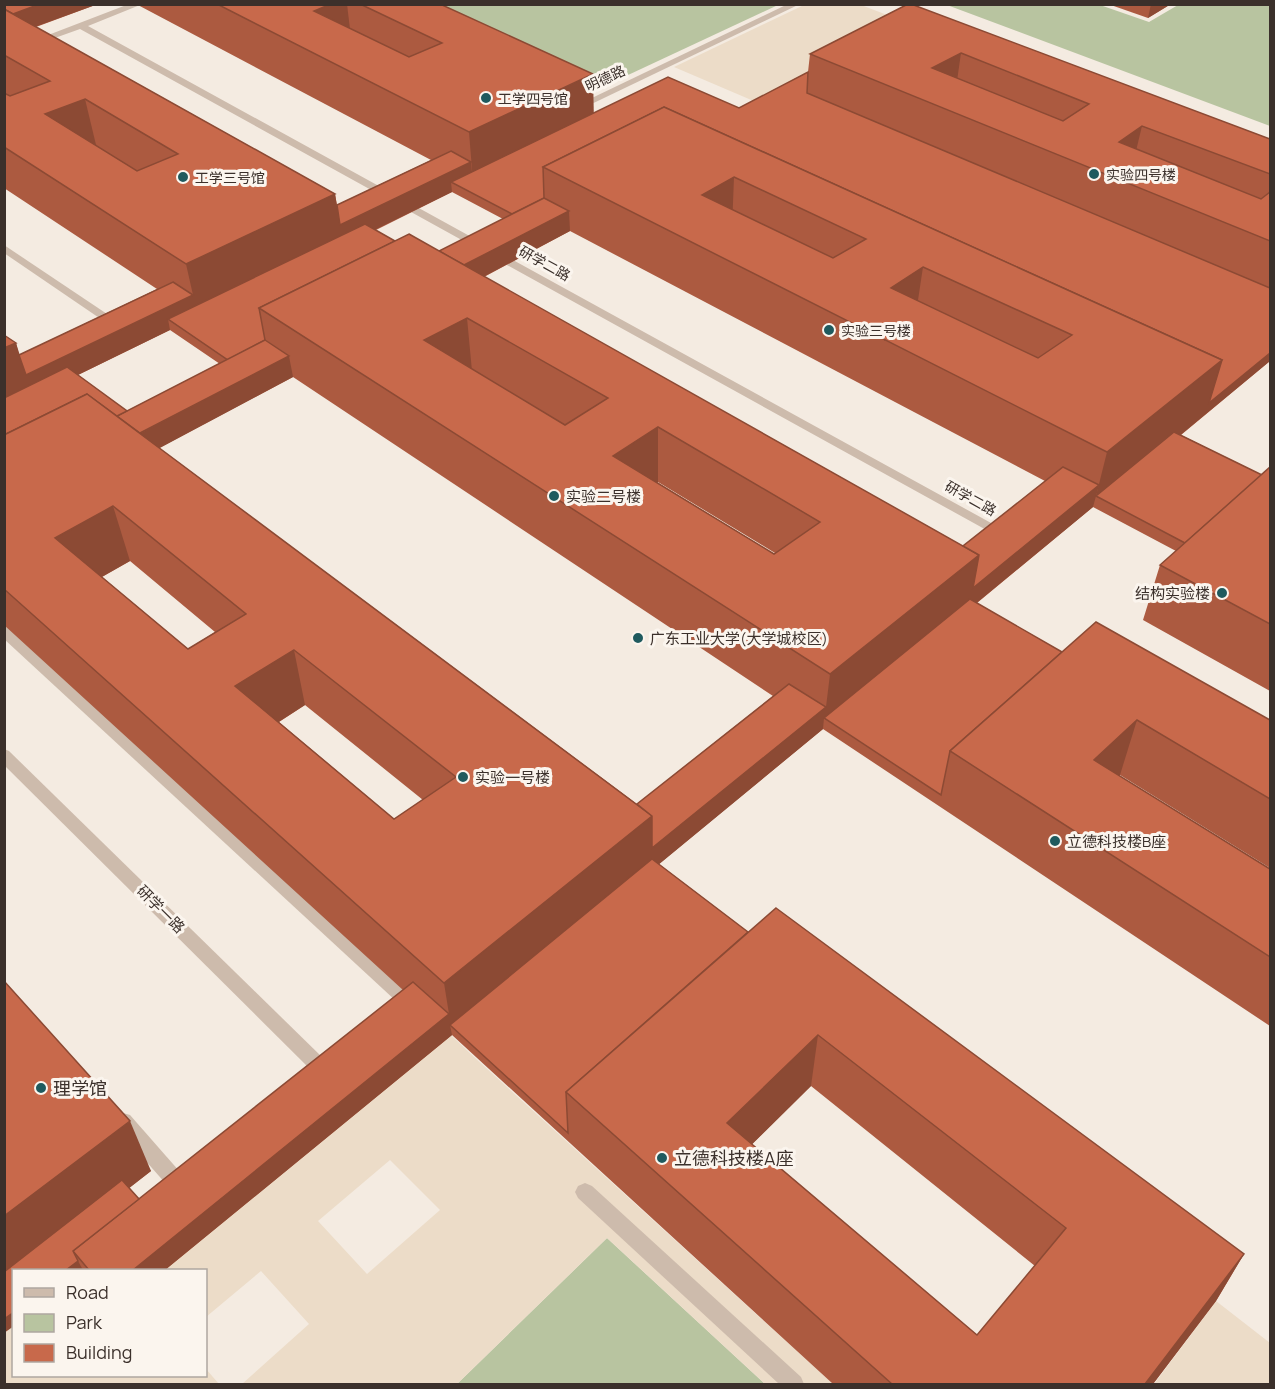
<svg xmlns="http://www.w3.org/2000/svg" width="1275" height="1389" font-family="Manrope,'Noto Sans SC',sans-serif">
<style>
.green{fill:#b8c4a0}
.plaza{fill:#ecdcc8;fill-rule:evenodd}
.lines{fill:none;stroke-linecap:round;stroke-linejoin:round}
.minor{fill:#cdbbac;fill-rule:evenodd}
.wall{fill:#ac5a40;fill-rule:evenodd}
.shaded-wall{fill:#8c4a34}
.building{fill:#c8694b;stroke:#8c4a34;stroke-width:1.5;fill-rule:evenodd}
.poi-dot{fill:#1f5a5e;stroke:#fbf5ee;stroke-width:2}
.labels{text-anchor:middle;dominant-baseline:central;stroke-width:6;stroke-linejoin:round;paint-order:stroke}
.far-street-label{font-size:14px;fill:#3b302b;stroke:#fbf5ee}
.far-poi-label{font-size:14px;fill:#3b302b;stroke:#fbf5ee;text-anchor:start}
.poi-label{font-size:15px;fill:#3b302b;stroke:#fbf5ee;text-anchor:start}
.street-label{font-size:15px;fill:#3b302b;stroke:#fbf5ee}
.near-poi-label{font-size:18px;fill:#3b302b;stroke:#fbf5ee;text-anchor:start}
</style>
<rect width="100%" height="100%" fill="#f4ebe1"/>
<!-- green -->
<g class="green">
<path d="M 353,5 L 778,5 L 566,104 Z"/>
<path d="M 947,5 L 1100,5 L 1149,22 L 1178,5 L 1270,5 L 1270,126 Z"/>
<path d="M 607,1238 L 765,1384 L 457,1384 Z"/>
</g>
<!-- plaza -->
<g class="plaza">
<path d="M 804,5 L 861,5 L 937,34 L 763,105 L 674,67 Z"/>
<path d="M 417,1003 L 473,1056 L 833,1384 L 765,1384 L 607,1238 L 457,1384 L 242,1384 L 309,1324 L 261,1271 L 206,1317 L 206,1270 L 83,1270 ZM 390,1160 L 440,1210 L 367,1274 L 318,1221 Z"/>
<path d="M 1216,1301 L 1270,1343 L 1270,1384 L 1154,1384 Z"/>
<path d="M 13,1326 L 14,1376 L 206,1376 L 206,1369 L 219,1384 L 5,1384 L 4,1333 Z"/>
</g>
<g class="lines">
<!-- minor -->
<g class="minor">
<path d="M 129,4 L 140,5 L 88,26 L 1002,529 L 995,533 L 990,532 L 80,29 L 38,44 L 30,42 Z"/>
<path d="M 788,4 L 800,4 L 579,110 L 571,108 Z"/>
<path d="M 4,245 L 122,324 L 122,328 L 114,328 L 4,253 Z"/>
<path d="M 4,625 L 9,626 L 408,991 L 411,996 L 408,1001 L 402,1003 L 396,1001 L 4,639 Z"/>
<path d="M 4,749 L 9,751 L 323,1058 L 326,1064 L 323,1070 L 317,1072 L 311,1070 L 4,765 Z"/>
<path d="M 123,1113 L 130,1115 L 180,1172 L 183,1178 L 180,1184 L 173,1187 L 166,1184 L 116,1127 L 114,1121 L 116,1115 Z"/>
<path d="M 585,1183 L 592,1186 L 801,1377 L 804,1384 L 779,1384 L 578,1198 L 575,1192 L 578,1186 Z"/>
</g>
</g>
<!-- wall -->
<g class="wall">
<path d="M 4,4 L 98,4 L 36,27 L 335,194 L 337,205 L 431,160 L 136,4 L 440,4 L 594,113 L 739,108 L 808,72 L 810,54 L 908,4 L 1270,139 L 1270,361 L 1181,435 L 1262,475 L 1270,467 L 1270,691 L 1143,620 L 1160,565 L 1176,551 L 1093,507 L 977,603 L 1062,652 L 1270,720 L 1270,868 L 1120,775 L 1119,776 L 1270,869 L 1270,1026 L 823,729 L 659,864 L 748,932 L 1244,1254 L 1216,1301 L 1153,1384 L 833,1384 L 452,1035 L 165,1270 L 14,1270 L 4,981 L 151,1171 L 129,1188 L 139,1199 L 403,990 L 4,625 L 4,335 L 16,343 L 19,355 L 157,289 L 4,188 ZM 452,192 L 503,219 L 439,251 L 395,241 L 376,230 ZM 570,231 L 1045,481 L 963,546 L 484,277 ZM 170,330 L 220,364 L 127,411 L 78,375 ZM 293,377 L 773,696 L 637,804 L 159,448 ZM 657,482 L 658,482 L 775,553 L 774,554 ZM 130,561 L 215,632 L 188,649 L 102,577 ZM 305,705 L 423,800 L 394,819 L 279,722 ZM 811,1086 L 1035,1266 L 977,1335 L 752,1144 Z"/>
<path d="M 1108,4 L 1171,4 L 1148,18 Z"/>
</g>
<!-- shaded-wall -->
<g class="shaded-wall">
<path d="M 22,4 L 98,4 L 4,38 L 4,11 Z"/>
<path d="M 331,4 L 347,4 L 352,46 L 314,11 Z"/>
<path d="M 1151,4 L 1171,4 L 1148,18 Z"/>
<path d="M 961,53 L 954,102 L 932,68 Z"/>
<path d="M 593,74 L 594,123 L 473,182 L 469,132 Z"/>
<path d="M 85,99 L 97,149 L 45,114 Z"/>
<path d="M 1142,126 L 1130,176 L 1119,142 Z"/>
<path d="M 471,162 L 473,182 L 451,182 L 452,192 L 178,326 L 168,319 L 170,330 L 4,411 L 4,348 L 16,343 L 26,375 L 193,295 L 186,264 L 335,194 L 340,225 Z"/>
<path d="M 734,177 L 732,229 L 702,195 Z"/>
<path d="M 569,211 L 570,231 L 438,301 L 436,279 Z"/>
<path d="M 923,267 L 915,320 L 884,341 L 891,288 Z"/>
<path d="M 467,318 L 472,371 L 424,340 Z"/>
<path d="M 1270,353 L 1270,361 L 1103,499 L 1096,496 L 1107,452 L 1222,360 Z"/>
<path d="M 289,356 L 293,377 L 126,466 L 120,444 Z"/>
<path d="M 658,427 L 658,482 L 614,511 L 613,456 Z"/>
<path d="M 1099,485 L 1093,507 L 831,723 L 824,718 L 823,729 L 652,870 L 450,1025 L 452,1035 L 165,1270 L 133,1270 L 449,1014 L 444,983 L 652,816 L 826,707 L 830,674 L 979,555 Z"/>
<path d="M 113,506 L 130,561 L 73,593 L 55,538 Z"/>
<path d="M 294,650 L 305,705 L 249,741 L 235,686 Z"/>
<path d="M 1137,720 L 1120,775 L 1078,815 L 1094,760 Z"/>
<path d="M 818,1035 L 811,1086 L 723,1173 L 727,1123 Z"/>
<path d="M 130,1121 L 151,1171 L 4,1286 L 4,1216 Z"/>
<path d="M 1244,1254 L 1216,1301 L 1153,1384 L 1145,1384 Z"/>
<path d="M 78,1261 L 83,1270 L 66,1270 Z"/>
<path d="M 14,1312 L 14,1326 L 4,1333 L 4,1319 Z"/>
</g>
<!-- building -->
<g class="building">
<path d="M 4,4 L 40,4 L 13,14 L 4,9 Z"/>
<path d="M 217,4 L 331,4 L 314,11 L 409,57 L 442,43 L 360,4 L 440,4 L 593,74 L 469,132 Z"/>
<path d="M 908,4 L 911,4 L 1270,139 L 1270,174 L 1142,126 L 1119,142 L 1261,199 L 1270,192 L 1270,241 L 810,54 ZM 961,53 L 1089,104 L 1063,121 L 932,68 Z"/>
<path d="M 4,9 L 335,194 L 186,264 L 4,147 L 4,93 L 10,96 L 50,81 L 4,55 ZM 85,99 L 178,154 L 137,171 L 45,114 Z"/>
<path d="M 808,72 L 807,93 L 1270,288 L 1270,353 L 1209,403 L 1222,360 L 664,107 L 543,167 L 544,198 L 512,214 L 451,182 L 668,77 L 739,108 Z"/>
<path d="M 664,107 L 1222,360 L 1107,452 L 543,167 ZM 734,177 L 866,239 L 833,258 L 702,195 ZM 923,267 L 1072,335 L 1038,358 L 891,288 Z"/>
<path d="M 451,151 L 471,162 L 340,225 L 337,205 Z"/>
<path d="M 544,198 L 569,211 L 464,265 L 439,251 Z"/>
<path d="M 365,224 L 395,241 L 259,308 L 265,340 L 228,360 L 168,319 Z"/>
<path d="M 409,234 L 979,555 L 830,674 L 259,308 ZM 467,318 L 608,398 L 565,425 L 424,340 ZM 658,427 L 820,522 L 774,554 L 613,456 Z"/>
<path d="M 173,282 L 193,295 L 26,375 L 19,355 Z"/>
<path d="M 4,335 L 16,343 L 4,348 Z"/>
<path d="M 265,340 L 289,356 L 140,433 L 117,416 Z"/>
<path d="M 67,367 L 127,411 L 117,416 L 87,394 L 4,435 L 4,398 Z"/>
<path d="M 87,394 L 652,816 L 444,983 L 4,589 L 4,435 ZM 113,506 L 246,614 L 188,649 L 55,538 ZM 294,650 L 456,777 L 394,819 L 235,686 Z"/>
<path d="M 1174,432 L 1262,475 L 1185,543 L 1096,496 Z"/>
<path d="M 1063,467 L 1099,485 L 973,588 L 979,555 L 963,546 Z"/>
<path d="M 1270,467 L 1270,624 L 1160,565 Z"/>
<path d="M 970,599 L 1062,652 L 950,751 L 941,795 L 824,718 Z"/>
<path d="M 1096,622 L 1270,720 L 1270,799 L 1137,720 L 1094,760 L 1270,869 L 1270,957 L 950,751 Z"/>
<path d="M 789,684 L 826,707 L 652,848 L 652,816 L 637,804 Z"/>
<path d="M 652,859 L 748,932 L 566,1092 L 568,1133 L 450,1025 Z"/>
<path d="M 776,908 L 1244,1254 L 1145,1384 L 892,1384 L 566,1092 ZM 818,1035 L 1066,1228 L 977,1335 L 727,1123 Z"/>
<path d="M 4,981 L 130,1121 L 4,1216 Z"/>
<path d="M 413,982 L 449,1014 L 133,1270 L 89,1270 L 73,1251 Z"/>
<path d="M 122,1180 L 139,1199 L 73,1251 L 78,1261 L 66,1270 L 14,1270 L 14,1312 L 4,1319 L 4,1272 Z"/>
</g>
<!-- markers -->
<g class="poi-dot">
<circle cx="486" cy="98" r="6"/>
<circle cx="1094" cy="174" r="6"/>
<circle cx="183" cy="177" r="6"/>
<circle cx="829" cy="330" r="6"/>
<circle cx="554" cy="496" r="6"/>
<circle cx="1222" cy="593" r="6"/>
<circle cx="638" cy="638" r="6"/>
<circle cx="463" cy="777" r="6"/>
<circle cx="1055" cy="841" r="6"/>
<circle cx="41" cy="1088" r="6"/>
<circle cx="662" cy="1158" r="6"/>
</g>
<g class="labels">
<!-- far-street labels -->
<g class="far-street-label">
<text transform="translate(605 78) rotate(-25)">明德路</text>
<text transform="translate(545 263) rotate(29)">研学二路</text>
<text transform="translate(971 498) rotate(29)">研学二路</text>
</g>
<!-- far-poi labels -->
<g class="far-poi-label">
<text x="498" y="98">工学四号馆</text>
<text x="1106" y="174">实验四号楼</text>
<text x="195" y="177">工学三号馆</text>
<text x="841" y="330">实验三号楼</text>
</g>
<!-- poi labels -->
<g class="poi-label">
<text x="566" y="496">实验二号楼</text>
<text x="1210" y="593" text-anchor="end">结构实验楼</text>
<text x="650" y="638">广东工业大学(大学城校区)</text>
<text x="475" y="777">实验一号楼</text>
<text x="1067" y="841">立德科技楼B座</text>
</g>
<!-- street labels -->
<g class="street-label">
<text transform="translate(161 909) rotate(45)">研学一路</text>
</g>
<!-- near-poi labels -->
<g class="near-poi-label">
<text x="53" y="1088">理学馆</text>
<text x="674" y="1158">立德科技楼A座</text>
</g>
</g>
<!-- border -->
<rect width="1275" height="1389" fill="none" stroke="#3b302b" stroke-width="12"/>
<!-- legend -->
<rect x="12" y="1269" width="195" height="108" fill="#fbf5ee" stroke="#aea6a0" stroke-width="1.5"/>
<rect x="24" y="1288" width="30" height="9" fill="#cdbbac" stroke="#aea6a0" stroke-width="1.5"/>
<text x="66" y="1299" font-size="18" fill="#3b302b">Road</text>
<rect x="24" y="1314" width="30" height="18" fill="#b8c4a0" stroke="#aea6a0" stroke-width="1.5"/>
<text x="66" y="1329" font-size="18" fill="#3b302b">Park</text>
<rect x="24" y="1344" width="30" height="18" fill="#c8694b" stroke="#aea6a0" stroke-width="1.5"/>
<text x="66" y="1359" font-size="18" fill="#3b302b">Building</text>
</svg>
